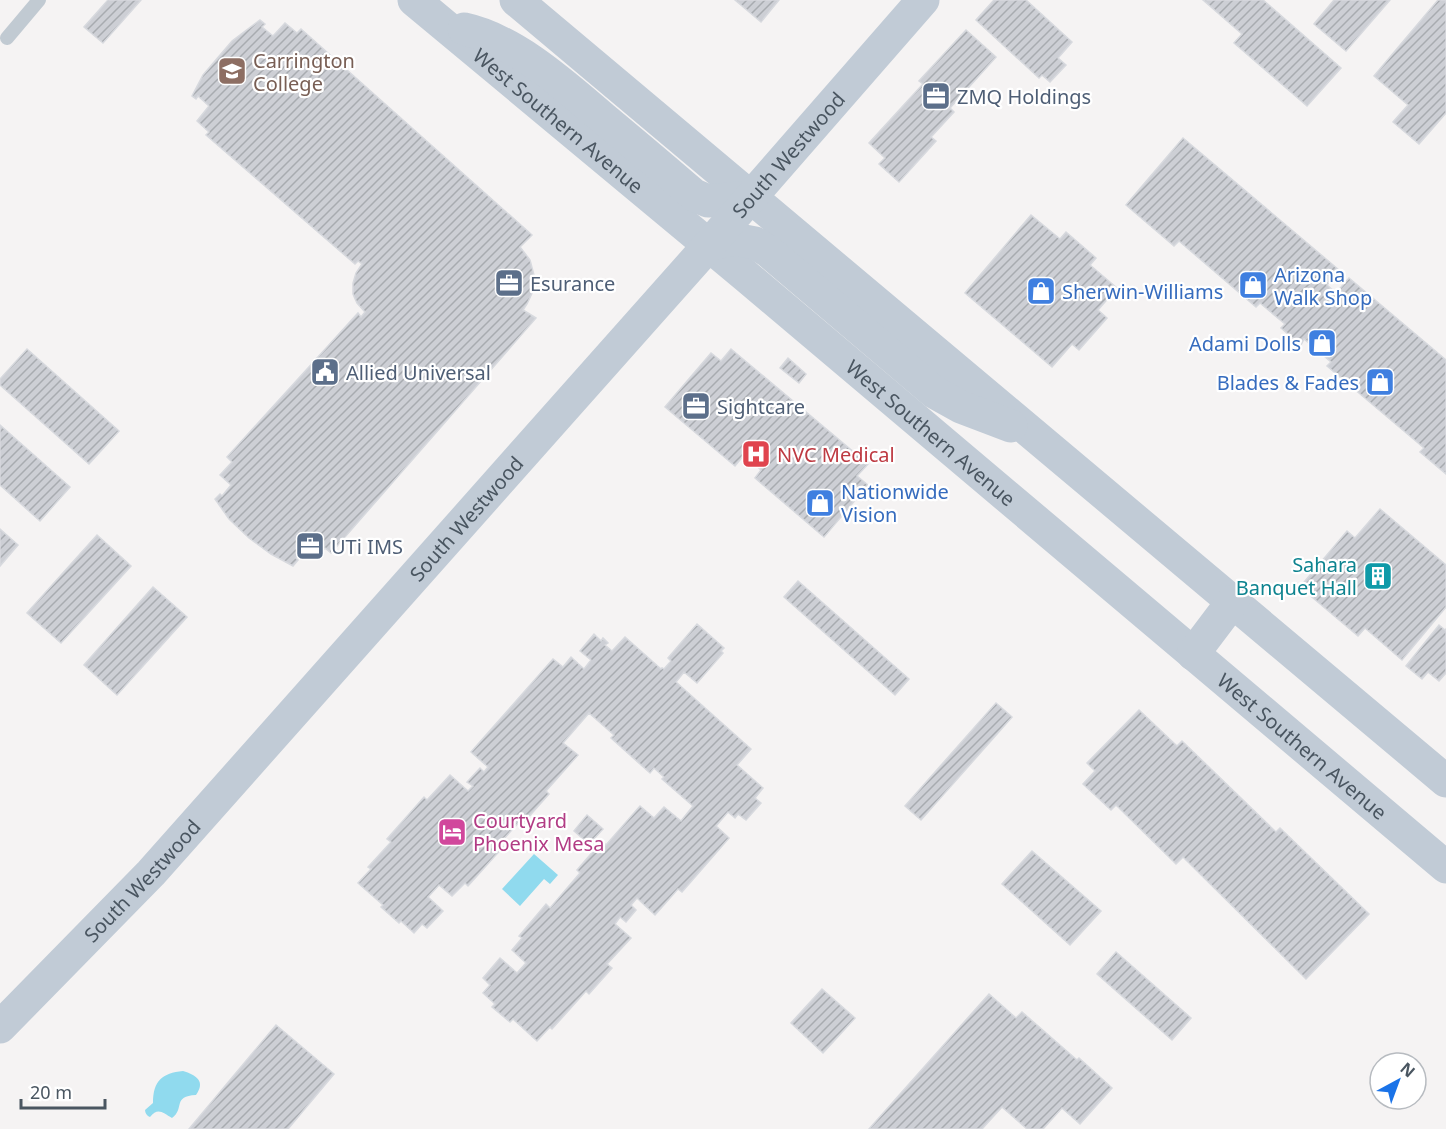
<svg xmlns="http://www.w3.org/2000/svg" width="1446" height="1129" font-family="'Noto Sans',sans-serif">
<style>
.water{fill:#90daee}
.building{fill:url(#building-hatch);stroke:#d7d9de;stroke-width:1.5}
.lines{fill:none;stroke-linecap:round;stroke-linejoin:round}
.lane{stroke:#c1cad2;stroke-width:14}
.secondary{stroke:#c1cbd6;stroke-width:33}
.labels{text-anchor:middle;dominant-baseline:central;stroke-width:4.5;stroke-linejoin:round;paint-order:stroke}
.education-label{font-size:20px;fill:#785e54;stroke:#fff;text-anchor:start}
.service-label{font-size:20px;fill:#4e5e75;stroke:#fff;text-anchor:start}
.street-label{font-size:20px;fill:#4a5661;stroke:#fff}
.shop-label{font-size:20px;fill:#366cbe;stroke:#fff;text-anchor:start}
.health-label{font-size:20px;fill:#be3a42;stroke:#fff;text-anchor:start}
.culture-label{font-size:20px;fill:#0d838f;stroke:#fff;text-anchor:end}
.hotel-label{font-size:20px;fill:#b23c85;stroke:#fff;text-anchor:start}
</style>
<defs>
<pattern id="building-hatch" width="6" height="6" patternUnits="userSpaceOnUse" patternTransform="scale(1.5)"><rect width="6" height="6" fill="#cdcfd5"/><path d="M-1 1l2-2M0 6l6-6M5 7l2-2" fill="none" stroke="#a8abb0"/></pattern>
</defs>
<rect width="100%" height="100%" fill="#f5f3f3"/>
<!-- water -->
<g class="water">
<path d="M 534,854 L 558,875 L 550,884 L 544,879 L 520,906 L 502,889 Z"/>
<path d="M 183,1071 C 196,1075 206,1081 196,1095 C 172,1096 185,1109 172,1118 C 163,1113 158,1107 150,1117 C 147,1116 145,1113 145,1110 L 153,1103 C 153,1081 162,1073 183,1071 Z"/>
</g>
<!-- building -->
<g class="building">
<path d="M 108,0 L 141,0 L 103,43 L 84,27 Z"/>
<path d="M 735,0 L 779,0 L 761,22 Z"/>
<path d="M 994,0 L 1026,0 L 1072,42 L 1058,58 L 1066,65 L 1050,82 L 1042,75 L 1039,78 L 976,20 Z"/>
<path d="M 1203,0 L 1263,0 L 1341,68 L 1307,106 L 1234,43 L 1242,34 Z"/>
<path d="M 1334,0 L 1390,0 L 1346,51 L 1314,24 Z"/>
<path d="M 1438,0 L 1446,0 L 1446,113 L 1419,144 L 1393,122 L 1408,105 L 1374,76 Z"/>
<path d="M 260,20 L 265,24 L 262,27 L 273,36 L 285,23 L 297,33 L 301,29 L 532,235 L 520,247 L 530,260 L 534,275 L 533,291 L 527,304 L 523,310 L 536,318 L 331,553 L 325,548 L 316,559 L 304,549 L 296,558 L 298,560 L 293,566 L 271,554 L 249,538 L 229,519 L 215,499 L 220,494 L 222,496 L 231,485 L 220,475 L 232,462 L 227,457 L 358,313 L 361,317 L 365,312 L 357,303 L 353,294 L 353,283 L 356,273 L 362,264 L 358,261 L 355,264 L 206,135 L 209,132 L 197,121 L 209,106 L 198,96 L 196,99 L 192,96 L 203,75 L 232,41 Z"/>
<path d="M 966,30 L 996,57 L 950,108 L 954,112 L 931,137 L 936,141 L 899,182 L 879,164 L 885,158 L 869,143 L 923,84 L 919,81 Z"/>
<path d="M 1183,138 L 1339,270 L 1327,285 L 1336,293 L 1349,278 L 1446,360 L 1446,474 L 1420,452 L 1424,448 L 1327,366 L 1331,362 L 1304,339 L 1301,345 L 1281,328 L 1285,324 L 1260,303 L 1256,307 L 1179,241 L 1174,246 L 1126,205 Z"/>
<path d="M 1031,215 L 1060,239 L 1066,232 L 1096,258 L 1090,265 L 1117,288 L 1098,310 L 1107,318 L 1079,350 L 1072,344 L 1052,367 L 965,293 Z"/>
<path d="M 27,349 L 119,431 L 89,464 L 0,385 L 0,379 Z"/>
<path d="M 731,349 L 868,464 L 857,476 L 868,485 L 824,537 L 755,478 L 761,470 L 744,455 L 735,466 L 665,407 L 711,353 L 721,361 Z"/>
<path d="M 788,358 L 806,374 L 799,383 L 780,368 Z"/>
<path d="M 0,425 L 70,487 L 40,521 L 0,485 Z"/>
<path d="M 1380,509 L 1446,565 L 1446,607 L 1402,660 L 1365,628 L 1358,636 L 1300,587 L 1347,531 L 1355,538 Z"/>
<path d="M 0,529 L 18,545 L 0,566 Z"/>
<path d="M 97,535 L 131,566 L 61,643 L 27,613 Z"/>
<path d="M 798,581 L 909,679 L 895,695 L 784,597 Z"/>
<path d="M 153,587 L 187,617 L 117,695 L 84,665 Z"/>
<path d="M 697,624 L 724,648 L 721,651 L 723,653 L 697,683 L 684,672 L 676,682 L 751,749 L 737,765 L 763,788 L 755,798 L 761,803 L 746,820 L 738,814 L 735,818 L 728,812 L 716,826 L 729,838 L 682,892 L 678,889 L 655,915 L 637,898 L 631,905 L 636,910 L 626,922 L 620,917 L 615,924 L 631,938 L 607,964 L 612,968 L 589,994 L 586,991 L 552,1029 L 550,1027 L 537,1041 L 513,1019 L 510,1022 L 492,1007 L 495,1004 L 483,993 L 490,985 L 483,978 L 500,958 L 517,973 L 526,963 L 512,950 L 522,938 L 519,936 L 546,904 L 550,908 L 580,873 L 577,870 L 602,841 L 606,845 L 640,806 L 654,818 L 664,807 L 681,821 L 693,806 L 662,779 L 664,777 L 654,768 L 650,773 L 611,738 L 614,735 L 589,713 L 563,743 L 578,755 L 546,791 L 549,794 L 525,821 L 522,819 L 499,844 L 503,847 L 468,886 L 465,883 L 452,896 L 439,885 L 428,897 L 443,911 L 427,928 L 422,924 L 414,933 L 401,921 L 399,923 L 381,907 L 383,905 L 358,883 L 371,869 L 368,867 L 391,842 L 387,839 L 424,797 L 427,800 L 450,775 L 468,791 L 473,786 L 467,782 L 480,768 L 484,772 L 488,767 L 471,752 L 553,659 L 563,667 L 571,657 L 584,669 L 591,660 L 580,651 L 594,634 L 601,641 L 603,638 L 608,643 L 605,645 L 612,651 L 625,637 L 661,669 L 662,668 L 664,669 L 671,661 L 668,658 Z"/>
<path d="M 1439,625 L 1445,630 L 1446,629 L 1446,673 L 1439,681 L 1428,672 L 1422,679 L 1406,666 Z"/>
<path d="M 996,703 L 1012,717 L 921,820 L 905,806 Z"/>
<path d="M 1139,710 L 1177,746 L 1182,741 L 1276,832 L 1280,828 L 1369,914 L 1306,979 L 1183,857 L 1176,864 L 1116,805 L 1111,810 L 1083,784 L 1095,771 L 1087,763 Z"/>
<path d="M 587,815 L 603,829 L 589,844 L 574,831 Z"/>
<path d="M 1032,851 L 1101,911 L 1070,945 L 1002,884 Z"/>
<path d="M 1116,952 L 1191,1018 L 1172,1040 L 1097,974 Z"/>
<path d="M 822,989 L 855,1018 L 823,1053 L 791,1023 Z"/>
<path d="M 989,994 L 1016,1018 L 1022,1012 L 1077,1060 L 1079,1058 L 1112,1088 L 1080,1124 L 1062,1108 L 1043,1129 L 1027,1129 L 1002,1107 L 982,1129 L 869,1129 Z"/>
<path d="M 276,1025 L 334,1074 L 288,1129 L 189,1129 Z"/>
</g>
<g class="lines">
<!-- lane -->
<path class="lane" d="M 7,38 L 39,0"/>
<!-- secondary -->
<g class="secondary">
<path id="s1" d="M 414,0 L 747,277 L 1446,867"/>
<path d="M 516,0 L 1446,781"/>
<path d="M 464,29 C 515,40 564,85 603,118 C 633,143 664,169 694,195 L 708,201 L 750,197"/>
<path d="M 709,245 L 734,239 L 755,243 L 768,251 L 934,392 L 961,407 L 1011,426"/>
<path d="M 1193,654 L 1233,601"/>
<path id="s2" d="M 0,1027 L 151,873 L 709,245 L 923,0"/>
</g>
</g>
<!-- icons -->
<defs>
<g id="university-square" transform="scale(1.5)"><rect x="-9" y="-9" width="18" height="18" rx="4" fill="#8d6e63" stroke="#fff"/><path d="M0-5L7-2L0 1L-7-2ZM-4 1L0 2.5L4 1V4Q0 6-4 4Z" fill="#fff"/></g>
<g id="office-square" transform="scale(1.5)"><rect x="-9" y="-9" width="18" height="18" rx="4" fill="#5c6f8a" stroke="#fff"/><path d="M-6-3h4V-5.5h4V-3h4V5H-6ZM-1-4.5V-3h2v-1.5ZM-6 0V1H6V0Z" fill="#fff"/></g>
<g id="shop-square" transform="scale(1.5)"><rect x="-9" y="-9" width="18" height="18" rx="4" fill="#3f7fe0" stroke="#fff"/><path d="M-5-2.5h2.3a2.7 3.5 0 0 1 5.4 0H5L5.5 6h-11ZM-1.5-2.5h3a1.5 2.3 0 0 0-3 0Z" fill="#fff"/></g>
<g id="civic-square" transform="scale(1.5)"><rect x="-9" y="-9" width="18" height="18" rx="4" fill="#5c6f8a" stroke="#fff"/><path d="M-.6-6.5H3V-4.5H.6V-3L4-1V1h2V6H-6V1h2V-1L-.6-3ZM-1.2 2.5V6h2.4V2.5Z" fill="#fff"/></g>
<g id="hospital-square" transform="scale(1.5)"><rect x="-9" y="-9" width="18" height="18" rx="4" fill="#e0444e" stroke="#fff"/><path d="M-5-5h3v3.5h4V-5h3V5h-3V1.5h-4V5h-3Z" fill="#fff"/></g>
<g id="building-square" transform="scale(1.5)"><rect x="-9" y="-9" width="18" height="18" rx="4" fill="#0f9aa8" stroke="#fff"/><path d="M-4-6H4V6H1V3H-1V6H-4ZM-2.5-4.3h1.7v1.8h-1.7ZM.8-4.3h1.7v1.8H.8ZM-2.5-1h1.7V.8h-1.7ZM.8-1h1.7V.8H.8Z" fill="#fff"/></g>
<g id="hotel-square" transform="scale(1.5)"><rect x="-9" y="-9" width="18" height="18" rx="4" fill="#d1479c" stroke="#fff"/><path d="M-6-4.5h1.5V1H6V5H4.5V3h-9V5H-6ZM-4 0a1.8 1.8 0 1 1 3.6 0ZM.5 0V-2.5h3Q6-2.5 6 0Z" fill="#fff"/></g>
</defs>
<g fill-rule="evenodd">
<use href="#university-square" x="232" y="71"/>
<use href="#office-square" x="936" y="96"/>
<use href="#office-square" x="509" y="283"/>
<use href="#shop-square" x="1253" y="285"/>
<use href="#shop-square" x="1041" y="291"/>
<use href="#shop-square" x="1322" y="343"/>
<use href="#civic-square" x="325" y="372"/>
<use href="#shop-square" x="1380" y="382"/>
<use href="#office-square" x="696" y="406"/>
<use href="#hospital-square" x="756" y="454"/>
<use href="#shop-square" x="820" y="503"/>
<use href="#office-square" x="310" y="546"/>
<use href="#building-square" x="1378" y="576"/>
<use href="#hotel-square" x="452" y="832"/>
</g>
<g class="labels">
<!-- education labels -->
<g class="education-label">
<text x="253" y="60">Carrington<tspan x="253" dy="23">College</tspan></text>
</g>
<!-- service labels -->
<g class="service-label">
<text x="957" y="96">ZMQ Holdings</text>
<text x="530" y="283">Esurance</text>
<text x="346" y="372">Allied Universal</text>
<text x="717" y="406">Sightcare</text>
<text x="331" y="546">UTi IMS</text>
</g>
<!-- street labels -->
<g class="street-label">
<text stroke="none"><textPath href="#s1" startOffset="188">West Southern Avenue</textPath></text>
<text stroke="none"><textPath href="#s2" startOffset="1176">South Westwood</textPath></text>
<text stroke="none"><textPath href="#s1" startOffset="674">West Southern Avenue</textPath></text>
<text stroke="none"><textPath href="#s2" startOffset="690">South Westwood</textPath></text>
<text stroke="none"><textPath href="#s1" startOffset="1160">West Southern Avenue</textPath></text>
<text stroke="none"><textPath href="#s2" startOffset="204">South Westwood</textPath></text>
</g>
<!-- shop labels -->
<g class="shop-label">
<text x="1274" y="274">Arizona<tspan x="1274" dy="23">Walk Shop</tspan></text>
<text x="1062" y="291">Sherwin-Williams</text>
<text x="1301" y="343" text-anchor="end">Adami Dolls</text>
<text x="1359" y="382" text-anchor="end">Blades &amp; Fades</text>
<text x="841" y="491">Nationwide<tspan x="841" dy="23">Vision</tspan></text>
</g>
<!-- health labels -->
<g class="health-label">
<text x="777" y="454">NVC Medical</text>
</g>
<!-- culture labels -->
<g class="culture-label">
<text x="1357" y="564">Sahara<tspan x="1357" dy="23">Banquet Hall</tspan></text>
</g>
<!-- hotel labels -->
<g class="hotel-label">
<text x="473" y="820">Courtyard<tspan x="473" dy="23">Phoenix Mesa</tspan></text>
</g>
</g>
<!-- north arrow -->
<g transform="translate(1398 1081) rotate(41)"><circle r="28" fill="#ffffff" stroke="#b7bbc0" stroke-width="1.5"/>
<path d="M0-4.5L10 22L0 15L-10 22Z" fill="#1a73e8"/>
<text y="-9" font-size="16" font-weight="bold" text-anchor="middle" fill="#4a5661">N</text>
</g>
<!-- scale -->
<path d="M21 1099v9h84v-9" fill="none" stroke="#4a5661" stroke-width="3"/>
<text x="30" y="1099" font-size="18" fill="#4a5661" stroke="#ffffff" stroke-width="4.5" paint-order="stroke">20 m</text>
</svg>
